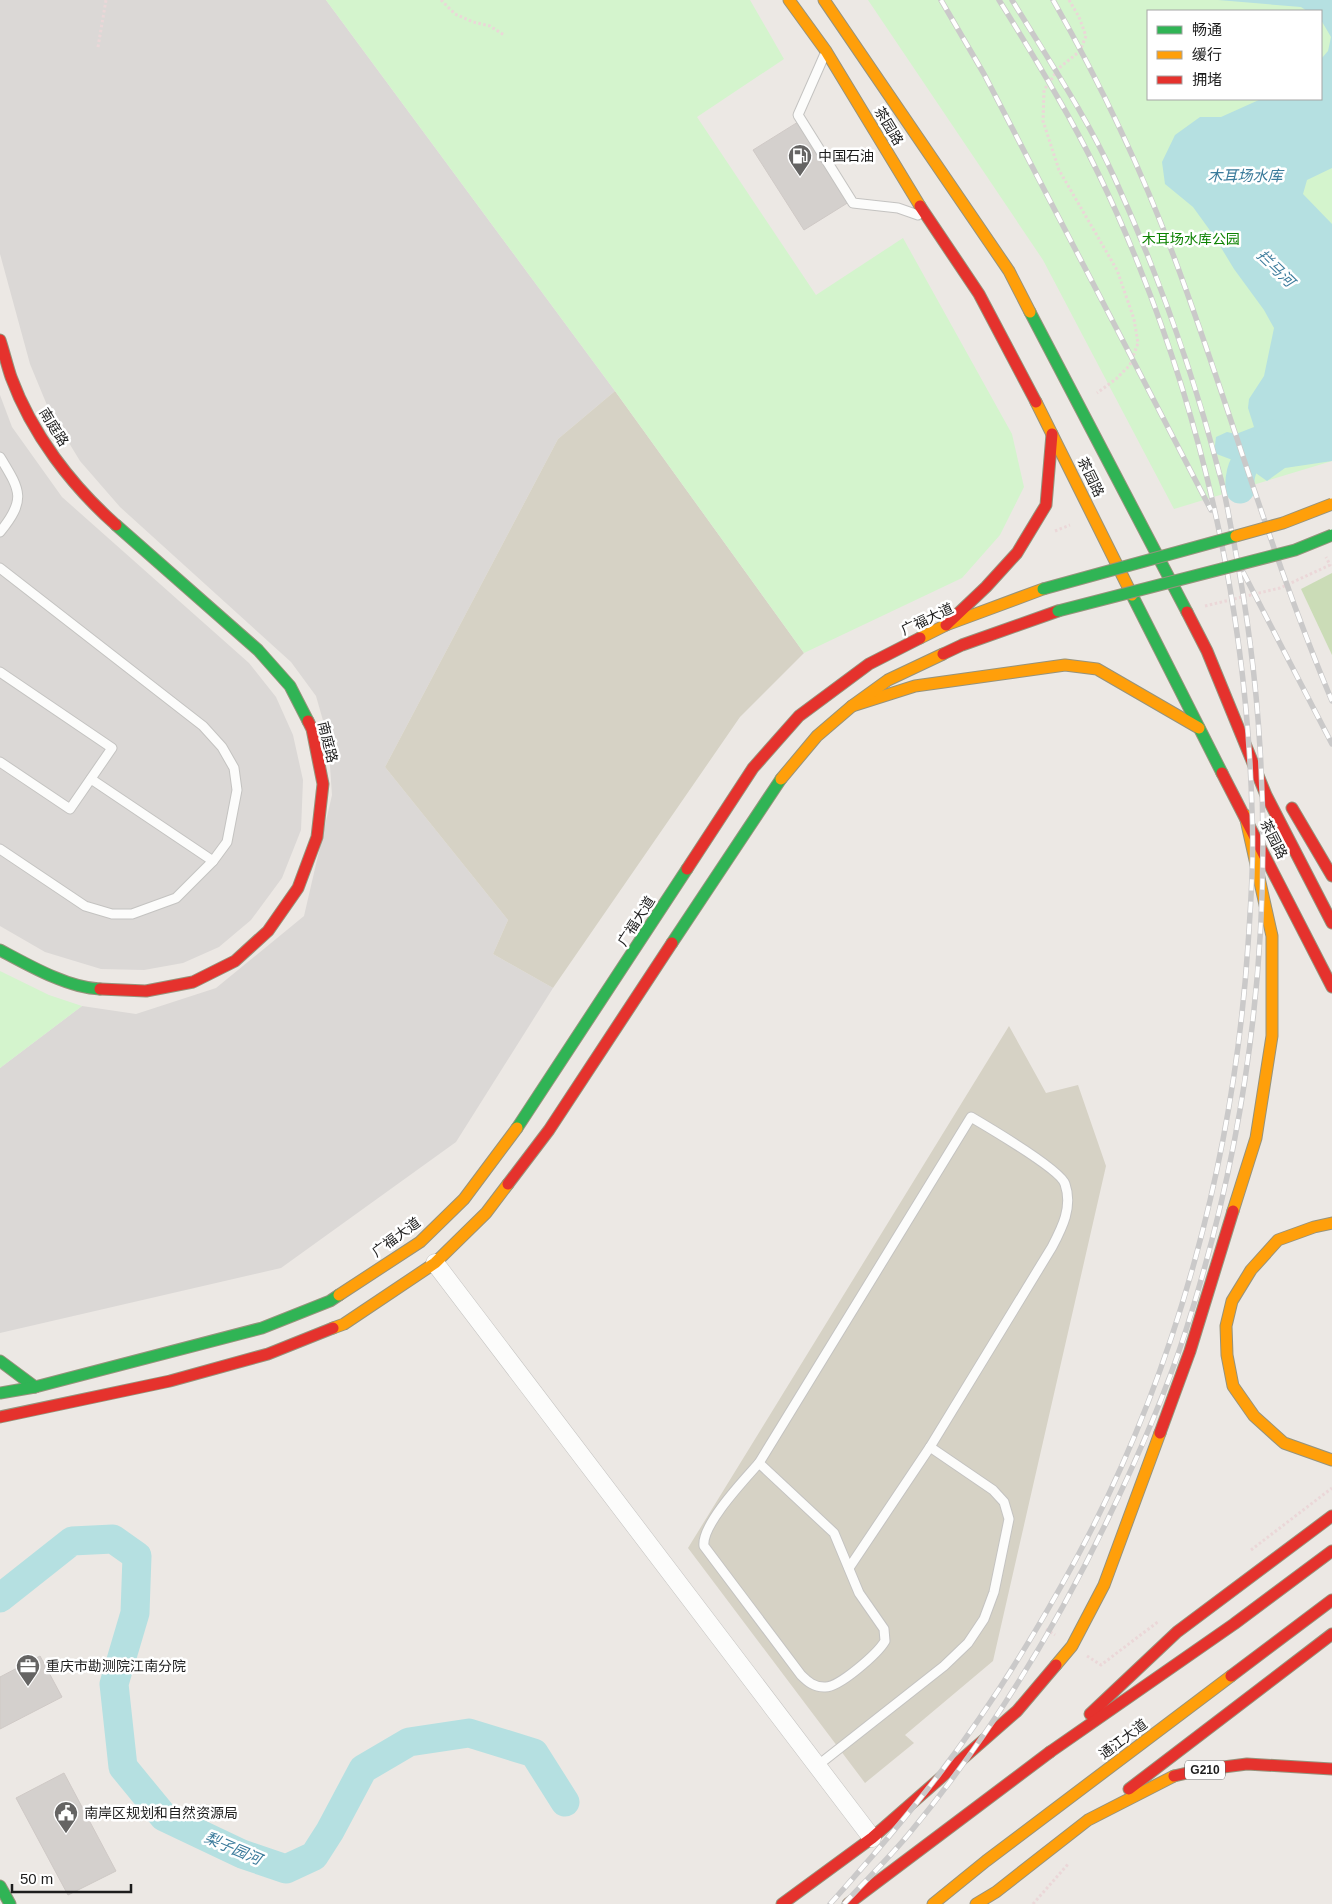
<svg xmlns="http://www.w3.org/2000/svg" width="1332" height="1904" font-family="Arial,'Noto Sans SC',sans-serif">
<style>
.residential{fill:#dbd8d6}
.construction{fill:#d6d2c5}
.forest{fill:#cbdcb7}
.park{fill:#d4f4cd;fill-rule:evenodd}
.water{fill:#b5e0e1}
.lines{fill:none;stroke-linecap:round;stroke-linejoin:round}
.river{stroke:#b5e0e1;stroke-width:29}
.building{fill:#d4d0cd;stroke:#cfc9c6}
.lane-casing{stroke:#c4c3c1;stroke-width:11}
.street-casing{stroke:#c4c3c1;stroke-width:19}
.fast-casing{stroke:#96937c;stroke-width:13}
.slow-casing{stroke:#96937c;stroke-width:13}
.jam-casing{stroke:#96937c;stroke-width:13}
.path{stroke:#ebd7d8;stroke-width:3;stroke-dasharray:2.5 2.5;stroke-linecap:butt}
.lane{stroke:#fcfcfb;stroke-width:9}
.street{stroke:#fcfcfb;stroke-width:18}
.fast{stroke:#30b455;stroke-width:11}
.slow{stroke:#ff9f0a;stroke-width:11}
.jam{stroke:#e5322d;stroke-width:11}
.rail-casing{stroke:#cac9c9;stroke-width:5.5}
.rail{stroke:#fff;stroke-width:4;stroke-dasharray:11;stroke-linecap:butt}
.fast-bridge-casing{stroke:#96937c;stroke-width:13;stroke-linecap:butt}
.slow-bridge-casing{stroke:#96937c;stroke-width:13;stroke-linecap:butt}
.fast-bridge{stroke:#30b455;stroke-width:11}
.slow-bridge{stroke:#ff9f0a;stroke-width:11}
.labels{text-anchor:middle;dominant-baseline:central;stroke-width:5;stroke-linejoin:round;paint-order:stroke}
.shield{fill:#fff;stroke:#616161;stroke-width:1}
.shield-label{font-size:12px;font-weight:bold;fill:#1d1d1d}
.street-label{font-size:14px;fill:#1d1d1d;stroke:#fff}
.poi-label{font-size:14px;fill:#1d1d1d;stroke:#fff;text-anchor:start}
.park-label{font-size:14px;fill:#0e8303;stroke:#fff}
.water-label{font-size:15px;font-style:italic;fill:#3b7b9b;stroke:#fff}
</style>
<rect width="100%" height="100%" fill="#ece8e4"/>
<!-- residential -->
<g class="residential">
<path d="M 0,0 L 326,0 L 615,391 L 558,439 L 385,767 L 508,920 L 493,954 L 553,988 L 456,1142 L 281,1268 L 0,1333 L 0,1068 L 82,1006 L 136,1014 L 216,988 L 304,916 L 332,795 L 328,738 L 316,696 L 291,662 L 120,507 L 80,461 L 49,410 L 30,364 L 0,254 Z"/>
<path d="M 0,395 L 12,427 L 62,497 L 249,663 L 276,697 L 293,735 L 303,780 L 301,830 L 282,878 L 251,920 L 219,947 L 183,963 L 144,970 L 101,969 L 45,952 L 0,926 Z"/>
</g>
<!-- construction -->
<g class="construction">
<path d="M 615,391 L 804,653 L 740,717 L 553,988 L 493,954 L 508,920 L 385,767 L 558,439 Z"/>
<path d="M 1009,1026 L 1046,1093 L 1078,1085 L 1106,1166 L 993,1661 L 905,1735 L 914,1743 L 865,1783 L 688,1548 Z"/>
</g>
<!-- forest -->
<path class="forest" d="M 1332,573 L 1332,655 L 1301,589 Z"/>
<!-- park -->
<g class="park">
<path d="M 326,0 L 750,0 L 784,59 L 697,117 L 816,295 L 903,238 L 1012,434 L 1024,487 L 1000,535 L 962,578 L 804,653 L 615,391 Z"/>
<path d="M 868,0 L 1332,0 L 1332,461 L 1174,509 L 1043,260 ZM 1148,11 L 1321,11 L 1321,99 L 1148,99 Z"/>
<path d="M 0,971 L 49,995 L 82,1006 L 0,1068 Z"/>
</g>
<!-- water -->
<path class="water" d="M 1218,0 L 1332,0 L 1332,168 L 1307,180 L 1303,194 L 1332,224 L 1332,461 L 1285,468 L 1267,481 L 1243,464 L 1214,453 L 1216,437 L 1227,432 L 1236,434 L 1254,427 L 1248,408 L 1249,399 L 1264,376 L 1274,328 L 1264,310 L 1234,269 L 1214,236 L 1193,207 L 1165,184 L 1162,162 L 1175,135 L 1200,117 L 1221,117 L 1261,99 L 1321,99 L 1321,59 L 1328,51 L 1331,37 L 1321,20 L 1321,11 L 1307,11 L 1301,7 Z"/>
<g class="lines">
<!-- river -->
<g class="river">
<path d="M 1240,489 C 1238,462 1253,453 1270,434"/>
<path d="M 0,1598 L 72,1541 L 113,1539 L 137,1556 L 135,1613 L 114,1684 L 123,1767 L 164,1817 L 242,1854 L 286,1869 L 314,1856 L 330,1831 L 363,1769 L 409,1742 L 469,1733 L 534,1753 L 565,1802"/>
</g>
</g>
<!-- building -->
<g class="building">
<path d="M 798,122 L 849,202 L 804,230 L 753,150 Z"/>
<path d="M 40,1656 L 62,1697 L 0,1729 L 0,1677 Z"/>
<path d="M 64,1773 L 116,1871 L 68,1895 L 16,1798 Z"/>
</g>
<g class="lines">
<!-- lane casing -->
<g class="lane-casing">
<g id="lane">
<path d="M 824,56 L 798,115 L 853,203 L 898,208 L 918,215"/>
<path d="M 0,457 C 20,490 27,499 0,532"/>
<path d="M 0,568 L 203,726 L 222,747 L 234,768 L 237,790 L 227,842 L 213,861 L 176,898 L 132,914 L 112,914 L 85,906 L 0,849"/>
<path d="M 0,672 L 112,748 L 70,809 L 0,762"/>
<path d="M 91,779 L 213,861"/>
<path d="M 759,1463 L 971,1117 C 988,1127 1061,1170 1065,1184 C 1073,1207 1062,1228 1052,1247 L 930,1447 L 849,1568"/>
<path d="M 759,1463 L 834,1533 L 859,1593 L 884,1629 L 885,1641 C 878,1653 838,1689 824,1687 C 814,1687 808,1682 801,1675 L 704,1546 C 701,1525 745,1479 759,1463 Z"/>
<path d="M 817,1766 L 944,1666 L 968,1643 L 984,1619 L 994,1592 L 1009,1519 L 1004,1502 L 993,1490 L 930,1447"/>
</g>
</g>
<!-- street casing -->
<g class="street-casing">
<path id="street" d="M 435,1263 L 872,1838"/>
</g>
<!-- fast casing -->
<g class="fast-casing">
<g id="fast">
<path d="M 1030,312 L 1187,612"/>
<path d="M 116,525 L 258,650 L 290,686 L 308,721"/>
<path d="M 1132,595 L 1222,773"/>
<path d="M 672,943 L 781,779"/>
<path d="M 0,950 C 28,965 68,988 100,989"/>
<path d="M 517,1128 L 687,869"/>
<path d="M 0,1361 L 35,1387"/>
<path d="M 0,1393 L 35,1387 L 262,1328 L 330,1301 L 339,1295"/>
<path d="M 0,1886 L 10,1904"/>
</g>
</g>
<!-- slow casing -->
<g class="slow-casing">
<g id="slow">
<path d="M 789,0 L 826,51 L 920,206"/>
<path d="M 824,0 L 1009,271 L 1030,312"/>
<path d="M 1036,402 L 1132,595"/>
<path d="M 920,638 L 946,625 L 1043,589"/>
<path d="M 852,706 L 915,686 L 1065,665 L 1097,669 L 1199,728"/>
<path d="M 781,779 L 817,736 L 852,706 L 888,680 L 943,654"/>
<path d="M 1233,1211 L 1256,1138 L 1272,1036 L 1272,936 L 1245,815"/>
<path d="M 1332,1223 L 1314,1227 L 1278,1240 L 1251,1270 L 1232,1301 L 1226,1326 L 1227,1355 L 1233,1386 L 1254,1416 L 1284,1443 L 1332,1460"/>
<path d="M 339,1295 L 420,1242 L 464,1199 L 517,1128"/>
<path d="M 333,1328 L 344,1324 L 435,1263 L 486,1213 L 508,1184"/>
<path d="M 1056,1665 L 1072,1646 L 1104,1585 L 1160,1433"/>
<path d="M 933,1904 L 986,1861 L 1231,1676"/>
<path d="M 976,1904 L 996,1892 L 1088,1820 L 1174,1776"/>
</g>
</g>
<!-- jam casing -->
<g class="jam-casing">
<g id="jam">
<path d="M 920,206 L 979,294 L 1036,402"/>
<path d="M 0,340 C 4,352 7,365 11,377 C 32,434 71,485 116,525"/>
<path d="M 1187,612 L 1207,651 L 1266,795 L 1332,923"/>
<path d="M 946,625 L 986,587 L 1017,553 L 1046,505 L 1052,434"/>
<path d="M 943,654 L 962,645 L 1058,611"/>
<path d="M 1222,773 L 1332,987"/>
<path d="M 1292,808 L 1332,876"/>
<path d="M 687,869 L 753,768 L 799,716 L 869,664 L 920,638"/>
<path d="M 100,989 L 146,991 L 193,982 L 235,961 L 268,931 L 298,888 L 317,837 L 323,784 L 312,729 L 308,721"/>
<path d="M 508,1184 L 549,1130 L 672,943"/>
<path d="M 0,1417 L 170,1381 L 268,1354 L 333,1328"/>
<path d="M 1160,1433 L 1190,1351 L 1233,1211"/>
<path d="M 1231,1676 L 1332,1600"/>
<path d="M 1090,1714 L 1177,1632 L 1332,1516"/>
<path d="M 1050,1752 L 1234,1624 L 1332,1551"/>
<path d="M 1174,1776 L 1200,1770 L 1247,1764 L 1332,1769"/>
<path d="M 1129,1789 L 1332,1634"/>
<path d="M 782,1904 L 872,1838 L 1017,1711 L 1056,1665"/>
<path d="M 848,1904 L 1050,1752"/>
</g>
</g>
<!-- path -->
<g class="path">
<path d="M 441,0 L 455,14 L 473,22 L 490,26 L 504,35"/>
<path d="M 1069,0 L 1079,17 L 1086,36 L 1080,51 L 1059,68 L 1044,90 L 1043,121 L 1059,170 L 1117,270 L 1134,319 L 1138,343 L 1130,365 L 1116,379 L 1097,393"/>
<path d="M 98,47 L 106,0"/>
<path d="M 1055,531 L 1070,525"/>
<path d="M 1205,606 L 1280,588 L 1330,565 L 1326,557"/>
<path d="M 1251,1550 L 1332,1488"/>
<path d="M 1046,1629 L 1055,1635"/>
<path d="M 1087,1656 L 1101,1665 L 1159,1621"/>
<path d="M 1033,1904 L 1069,1863"/>
</g>
<!-- lane -->
<use href="#lane" class="lane"/>
<!-- street -->
<use href="#street" class="street"/>
<!-- fast -->
<use href="#fast" class="fast"/>
<!-- slow -->
<use href="#slow" class="slow"/>
<!-- jam -->
<use href="#jam" class="jam"/>
<!-- rail casing -->
<g class="rail-casing">
<g id="rail">
<path d="M 941,0 L 984,74 L 1211,510"/>
<path d="M 1053,0 C 1100,83 1141,168 1174,257 C 1229,404 1271,556 1332,701"/>
<path d="M 1243,572 L 1332,744"/>
<path d="M 830,1904 C 867,1863 903,1821 937,1777 C 989,1709 1035,1635 1076,1559 C 1177,1372 1234,1156 1248,945 C 1251,901 1254,855 1252,811 C 1247,624 1208,438 1139,266 C 1116,208 1089,151 1058,98 C 1039,65 1019,32 999,0"/>
<path d="M 844,1904 C 865,1881 888,1859 908,1835 C 987,1740 1053,1633 1107,1521 C 1137,1459 1165,1396 1186,1330 C 1246,1142 1272,945 1260,748 C 1256,679 1247,611 1234,543 C 1229,519 1226,495 1219,472 C 1193,372 1158,274 1115,179 C 1087,117 1048,59 1012,0"/>
</g>
</g>
<!-- rail -->
<use href="#rail" class="rail"/>
<!-- fast-bridge casing -->
<g class="fast-bridge-casing">
<g id="fast-bridge">
<path d="M 1043,589 L 1236,536"/>
<path d="M 1058,611 L 1295,550 L 1332,535"/>
</g>
</g>
<!-- slow-bridge casing -->
<g class="slow-bridge-casing">
<path id="slow-bridge" d="M 1236,536 L 1283,523 L 1332,504"/>
</g>
<!-- fast-bridge -->
<use href="#fast-bridge" class="fast-bridge"/>
<!-- slow-bridge -->
<use href="#slow-bridge" class="slow-bridge"/>
</g>
<!-- icons -->
<defs>
<g id="fuel-pin" transform="scale(1.25)"><path d="M0 17L-7.5 6A9.5 9.5 0 1 1 7.5 6Z" fill="#656463" stroke="#fff"/><path d="M-5.5-6h7V0h2V4h1.3V-2.5L3-4.5l.8-.8L6-3V5H2.5V1h-1V6h-7ZM-4.2-4.7v3.2H.2V-4.7Z" fill="#fff"/></g>
<g id="office-pin" transform="scale(1.25)"><path d="M0 17L-7.5 6A9.5 9.5 0 1 1 7.5 6Z" fill="#656463" stroke="#fff"/><path d="M-6-3h4V-5.5h4V-3h4V5H-6ZM-1-4.5V-3h2v-1.5ZM-6 0V1H6V0Z" fill="#fff"/></g>
<g id="civic-pin" transform="scale(1.25)"><path d="M0 17L-7.5 6A9.5 9.5 0 1 1 7.5 6Z" fill="#656463" stroke="#fff"/><path d="M-.6-6.5H3V-4.5H.6V-3L4-1V1h2V6H-6V1h2V-1L-.6-3ZM-1.2 2.5V6h2.4V2.5Z" fill="#fff"/></g>
</defs>
<g fill-rule="evenodd">
<use href="#fuel-pin" x="800" y="156"/>
<use href="#office-pin" x="28" y="1666"/>
<use href="#civic-pin" x="66" y="1813"/>
</g>
<g class="labels">
<!-- shield labels -->
<rect class="shield" x="1185" y="1760.5" width="40" height="19" rx="4"/>
<g class="shield-label">
<text x="1205" y="1770">G210</text>
</g>
<!-- street labels -->
<g class="street-label">
<text transform="translate(889 126) rotate(59)">茶园路</text>
<text transform="translate(54 427) rotate(58)">南庭路</text>
<text transform="translate(1091 477) rotate(64)">茶园路</text>
<text transform="translate(927 619) rotate(-25)">广福大道</text>
<text transform="translate(328 742) rotate(76)">南庭路</text>
<text transform="translate(1274 839) rotate(63)">茶园路</text>
<text transform="translate(636 921) rotate(-57)">广福大道</text>
<text transform="translate(396 1237) rotate(-36)">广福大道</text>
<text transform="translate(1123 1739) rotate(-37)">通江大道</text>
</g>
<!-- poi labels -->
<g class="poi-label">
<text x="818" y="156">中国石油</text>
<text x="46" y="1666">重庆市勘测院江南分院</text>
<text x="84" y="1813">南岸区规划和自然资源局</text>
</g>
<!-- park labels -->
<g class="park-label">
<text x="1191" y="239">木耳场水库公园</text>
</g>
<!-- water labels -->
<g class="water-label">
<text x="1245" y="175">木耳场水库</text>
<text transform="translate(1276 268) rotate(44)">拦马河</text>
<text transform="translate(233 1848) rotate(23)">梨子园河</text>
</g>
</g>
<!-- legend -->
<rect x="1147" y="10" width="175" height="90" fill="#ffffff" stroke="#a5a5a5"/>
<rect x="1157" y="26" width="25" height="8" fill="#30b455" stroke="#a5a5a5"/>
<text x="1192" y="35" font-size="15" fill="#1d1d1d">畅通</text>
<rect x="1157" y="51" width="25" height="8" fill="#ff9f0a" stroke="#a5a5a5"/>
<text x="1192" y="60" font-size="15" fill="#1d1d1d">缓行</text>
<rect x="1157" y="76" width="25" height="8" fill="#e5322d" stroke="#a5a5a5"/>
<text x="1192" y="85" font-size="15" fill="#1d1d1d">拥堵</text>
<!-- scale -->
<path d="M12 1884v8h119v-8" fill="none" stroke="#1d1d1d" stroke-width="2.5"/>
<text x="20" y="1884" font-size="15" fill="#1d1d1d" stroke="#ffffff" stroke-width="4" paint-order="stroke">50 m</text>
</svg>
